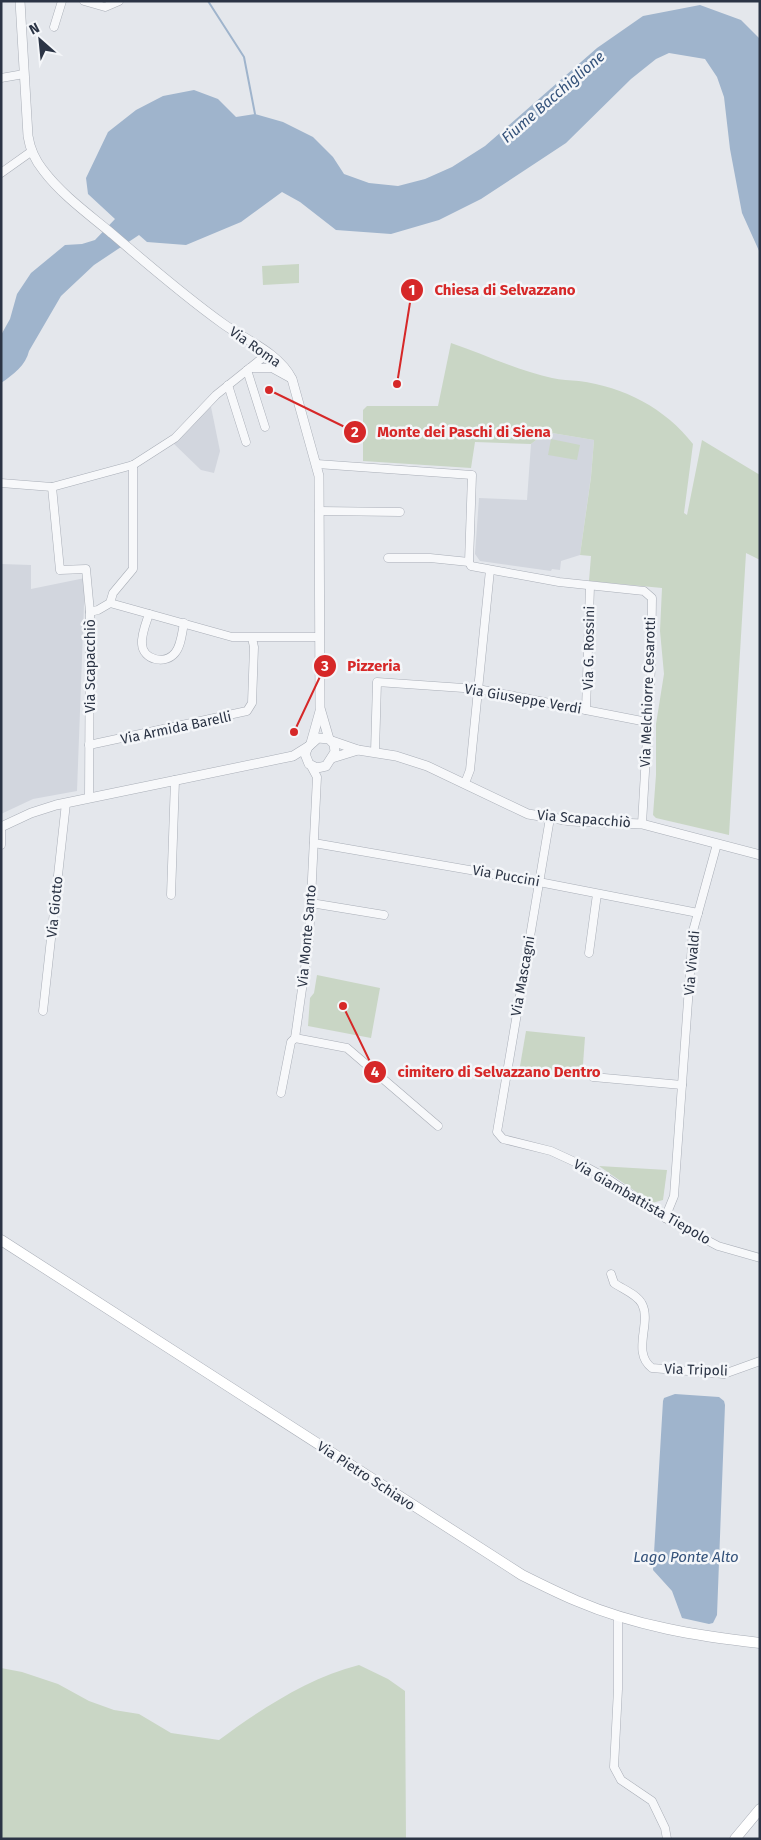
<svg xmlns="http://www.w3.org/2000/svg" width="761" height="1840" font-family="'Fira Sans',sans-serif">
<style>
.built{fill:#d2d6de}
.green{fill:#c9d6c5}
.water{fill:#9fb4cc}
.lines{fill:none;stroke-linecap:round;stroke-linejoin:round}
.stream{stroke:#9fb4cc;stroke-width:2}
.minor-casing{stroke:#a9aeb7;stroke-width:9}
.tertiary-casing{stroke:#a9aeb7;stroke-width:10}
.secondary-casing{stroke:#a9aeb7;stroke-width:11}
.minor{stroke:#f7f8fa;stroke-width:8}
.tertiary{stroke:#f7f8fa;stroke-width:9}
.secondary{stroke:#fff;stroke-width:10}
.labels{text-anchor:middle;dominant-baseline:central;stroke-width:5;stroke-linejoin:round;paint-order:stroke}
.street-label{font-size:14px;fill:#2b3445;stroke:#f4f6f9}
.water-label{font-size:15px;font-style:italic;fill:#34527a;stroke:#f4f6f9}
.leader{fill:none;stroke:#d62828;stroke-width:2}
.callout-dot{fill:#d62828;stroke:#f4f6f9;stroke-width:2}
.mark-label{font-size:15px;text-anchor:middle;font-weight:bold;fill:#fff}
.callout-label{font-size:15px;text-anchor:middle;font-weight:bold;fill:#d62828;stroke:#f4f6f9;stroke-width:5;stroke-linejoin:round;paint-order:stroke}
</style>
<rect width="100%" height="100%" fill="#e4e7ec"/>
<!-- built -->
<g class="built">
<path d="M 210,402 L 220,451 L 214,473 L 201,470 L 171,441 Z"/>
<path d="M 546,432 L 594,440 L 591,476 L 580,555 L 561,561 L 560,570 L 552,569 L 551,571 L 480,561 L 475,554 L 479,498 L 527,500 L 531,444 Z"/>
<path d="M 1,564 L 31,565 L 31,589 L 85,578 L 77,791 L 33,799 L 1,814 Z"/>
</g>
<!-- green -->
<g class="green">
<path d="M 299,264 L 299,283 L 263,285 L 262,266 Z"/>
<path d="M 451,343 C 484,354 518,371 552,378 C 561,380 570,380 579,381 C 624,387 665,408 693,444 L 684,513 L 687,515 L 702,440 L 760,475 L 760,560 L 746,553 L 729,835 L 656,818 L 653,815 L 656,775 L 656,724 L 664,674 L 660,631 L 662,588 L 589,581 L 591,556 L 580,555 L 591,477 L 594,440 L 546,432 L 531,444 L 475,442 L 471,468 L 363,461 L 363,410 L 367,406 L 438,406 Z"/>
<path d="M 551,439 L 580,445 L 577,460 L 548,455 Z"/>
<path d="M 317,975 L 380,988 L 371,1038 L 308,1026 L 310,998 L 314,993 Z"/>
<path d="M 526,1031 L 585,1037 L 582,1078 L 519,1072 Z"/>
<path d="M 599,1166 L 667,1170 L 663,1200 L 652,1203 Z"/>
<path d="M 359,1665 L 388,1679 L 405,1691 L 406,1839 L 1,1839 L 1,1668 L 22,1672 L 58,1684 L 89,1701 L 114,1710 L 139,1714 L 171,1733 L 219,1740 C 261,1709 308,1678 359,1665 Z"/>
</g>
<!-- water -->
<g class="water">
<path d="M 700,5 L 741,20 L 760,39 L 760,253 L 742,213 L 730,149 L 724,97 L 717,77 L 705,59 L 669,53 L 656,59 L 631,79 L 566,143 L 481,199 L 439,220 L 391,234 L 336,230 L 300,202 L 282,192 L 241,222 L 186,245 L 147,242 L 139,235 L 94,265 L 61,296 L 29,351 C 26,365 13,375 1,383 L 1,335 L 10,319 L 17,294 L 31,273 L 65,245 L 82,244 L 95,240 L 115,219 L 88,194 L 86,178 L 108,132 L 136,110 L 163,96 L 194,90 L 218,99 L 236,117 L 255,114 L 283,122 L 313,137 L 333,157 L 344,174 L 369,183 L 398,186 L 425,179 L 452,167 L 485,146 L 597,48 L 643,16 Z"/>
<path d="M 675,1394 L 719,1397 L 724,1401 L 725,1405 L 717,1615 L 713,1623 L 709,1624 L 682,1618 L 672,1591 L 653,1570 L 663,1401 L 664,1398 Z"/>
</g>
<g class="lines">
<!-- stream -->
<path class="stream" d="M 208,1 L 244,57 L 255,114"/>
<!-- minor casing -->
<g class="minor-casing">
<g id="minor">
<path d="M 84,1 L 105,7 L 119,1"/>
<path d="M 54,27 L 62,1"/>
<path d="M 1,78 L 24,74"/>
<path d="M 1,173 L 32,151"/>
<path d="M 250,368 L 272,368 L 292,379"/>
<path d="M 247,370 L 265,427"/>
<path d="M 228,385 L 246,442"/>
<path d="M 317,464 L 472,475 L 469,562 L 471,566 L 559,582 L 644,591 L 652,598 L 651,667 L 642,824"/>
<path d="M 1,483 L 52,487 L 133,465 L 175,438 L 216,395 L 261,359 L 266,352"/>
<path d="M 52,487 L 60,570 L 86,569 L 90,612"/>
<path d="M 319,511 L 400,512"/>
<path d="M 388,558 L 430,558 L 469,562"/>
<path d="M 110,603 L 232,637 L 319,637"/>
<path d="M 149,614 C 146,623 141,635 142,644 C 143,660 165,665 175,653 C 181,646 182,633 184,623"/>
<path d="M 586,710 L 590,586"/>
<path d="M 89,745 L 247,711 L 252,703 L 254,647 L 252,638"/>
<path d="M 375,752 L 377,682 L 478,689 L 647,722"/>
<path d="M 465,783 L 470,770 L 490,570"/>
<path d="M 89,798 L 90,612 L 98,610 L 110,603 L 113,593 L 133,569 L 133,465"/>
<path d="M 550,818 L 497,1132 L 503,1139 L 551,1151 L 588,1168 L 608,1179 L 665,1218 L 718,1246 L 760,1258"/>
<path d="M 1,827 L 1,845"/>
<path d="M 314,843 L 539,882 L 698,913"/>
<path d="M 171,895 L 175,780"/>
<path d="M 311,903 L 384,915"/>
<path d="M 589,953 L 597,894"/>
<path d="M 43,1011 L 66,803"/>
<path d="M 295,1038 L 347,1048 L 438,1126"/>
<path d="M 593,1077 L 682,1085"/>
<path d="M 281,1093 L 291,1042 L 295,1038 L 309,940 L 317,777 L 311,766"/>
<path d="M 665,1218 L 674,1196 L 693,931 L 717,844"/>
<path d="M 611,1274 L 614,1283 C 622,1289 637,1294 642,1304 C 652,1323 631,1352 652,1368 L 724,1374 L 760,1361"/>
<path d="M 618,1616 L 618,1689 L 614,1767 L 621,1780 L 652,1801 L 665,1828 L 667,1839"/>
</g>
</g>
<!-- tertiary casing -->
<g class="tertiary-casing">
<g id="tertiary">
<path d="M 20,1 L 28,136 C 30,149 35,160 43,170 C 61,194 87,213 110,232 C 146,263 183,295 222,323 C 245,340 278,352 292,379 L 319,476 L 320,708 L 329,739"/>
<path d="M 318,738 L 329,739 L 334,744 L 335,752 L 326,766 L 317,768 L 309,764 L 305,754 L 308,747 Z"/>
<path d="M 332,741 L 358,750 L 396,756 L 427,766 L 528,814 L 571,821 L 642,824 L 760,855"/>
<path d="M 311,743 L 320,711"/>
<path d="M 332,758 L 358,750"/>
<path d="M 1,827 L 31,813 L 56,805 L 293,756 L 309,746"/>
</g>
</g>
<!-- secondary casing -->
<g class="secondary-casing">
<g id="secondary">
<path d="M 1,1240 L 522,1575 C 540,1584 558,1593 577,1601 C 635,1626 698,1636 760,1643"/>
<path d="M 735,1839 L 760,1809"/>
</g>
</g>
<!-- minor -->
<use href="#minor" class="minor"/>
<!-- tertiary -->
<use href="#tertiary" class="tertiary"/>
<!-- secondary -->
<use href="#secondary" class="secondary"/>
</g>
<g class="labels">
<!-- street labels -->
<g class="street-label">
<text transform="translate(255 347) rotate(35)">Via Roma</text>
<text transform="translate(589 648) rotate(-89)">Via G. Rossini</text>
<text transform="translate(90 666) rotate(-90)">Via Scapacchiò</text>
<text transform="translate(648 692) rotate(-88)">Via Melchiorre Cesarotti</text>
<text transform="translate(523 699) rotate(10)">Via Giuseppe Verdi</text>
<text transform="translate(176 728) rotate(-12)">Via Armida Barelli</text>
<text transform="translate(584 819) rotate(5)">Via Scapacchiò</text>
<text transform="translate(506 876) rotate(10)">Via Puccini</text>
<text transform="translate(55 907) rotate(-84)">Via Giotto</text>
<text transform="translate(307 936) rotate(-85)">Via Monte Santo</text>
<text transform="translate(692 963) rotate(-85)">Via Vivaldi</text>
<text transform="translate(523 976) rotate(-80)">Via Mascagni</text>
<text transform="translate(642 1202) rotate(30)">Via Giambattista Tiepolo</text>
<text transform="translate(696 1370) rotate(2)">Via Tripoli</text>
<text transform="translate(366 1476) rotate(33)">Via Pietro Schiavo</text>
</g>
<!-- water labels -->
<g class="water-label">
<text transform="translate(553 97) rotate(-41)">Fiume Bacchiglione</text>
<text x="686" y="1557">Lago Ponte Alto</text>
</g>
</g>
<!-- callouts -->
<path class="leader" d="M397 384L412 290M269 390L355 432M294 732L325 666M343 1006L375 1072"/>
<g class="callout-dot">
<circle cx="397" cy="384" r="5"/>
<circle cx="269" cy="390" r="5"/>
<circle cx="294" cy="732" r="5"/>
<circle cx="343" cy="1006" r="5"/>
<circle cx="412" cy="290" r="12"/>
<circle cx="355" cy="432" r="12"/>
<circle cx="325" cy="666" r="12"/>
<circle cx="375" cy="1072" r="12"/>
</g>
<g class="mark-label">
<text x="412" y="295">1</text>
<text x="355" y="437">2</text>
<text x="325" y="671">3</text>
<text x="375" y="1077">4</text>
</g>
<g class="callout-label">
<text x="505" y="295">Chiesa di Selvazzano</text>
<text x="464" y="437">Monte dei Paschi di Siena</text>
<text x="374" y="671">Pizzeria</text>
<text x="499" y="1077">cimitero di Selvazzano Dentro</text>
</g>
<!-- border -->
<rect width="761" height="1840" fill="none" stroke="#2b3445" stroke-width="5"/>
<!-- north arrow -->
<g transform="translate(40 40) rotate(333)" stroke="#f4f6f9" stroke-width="4" paint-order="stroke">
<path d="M0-4L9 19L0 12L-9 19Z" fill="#2b3445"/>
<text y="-8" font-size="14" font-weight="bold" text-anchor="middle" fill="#2b3445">N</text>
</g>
</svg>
